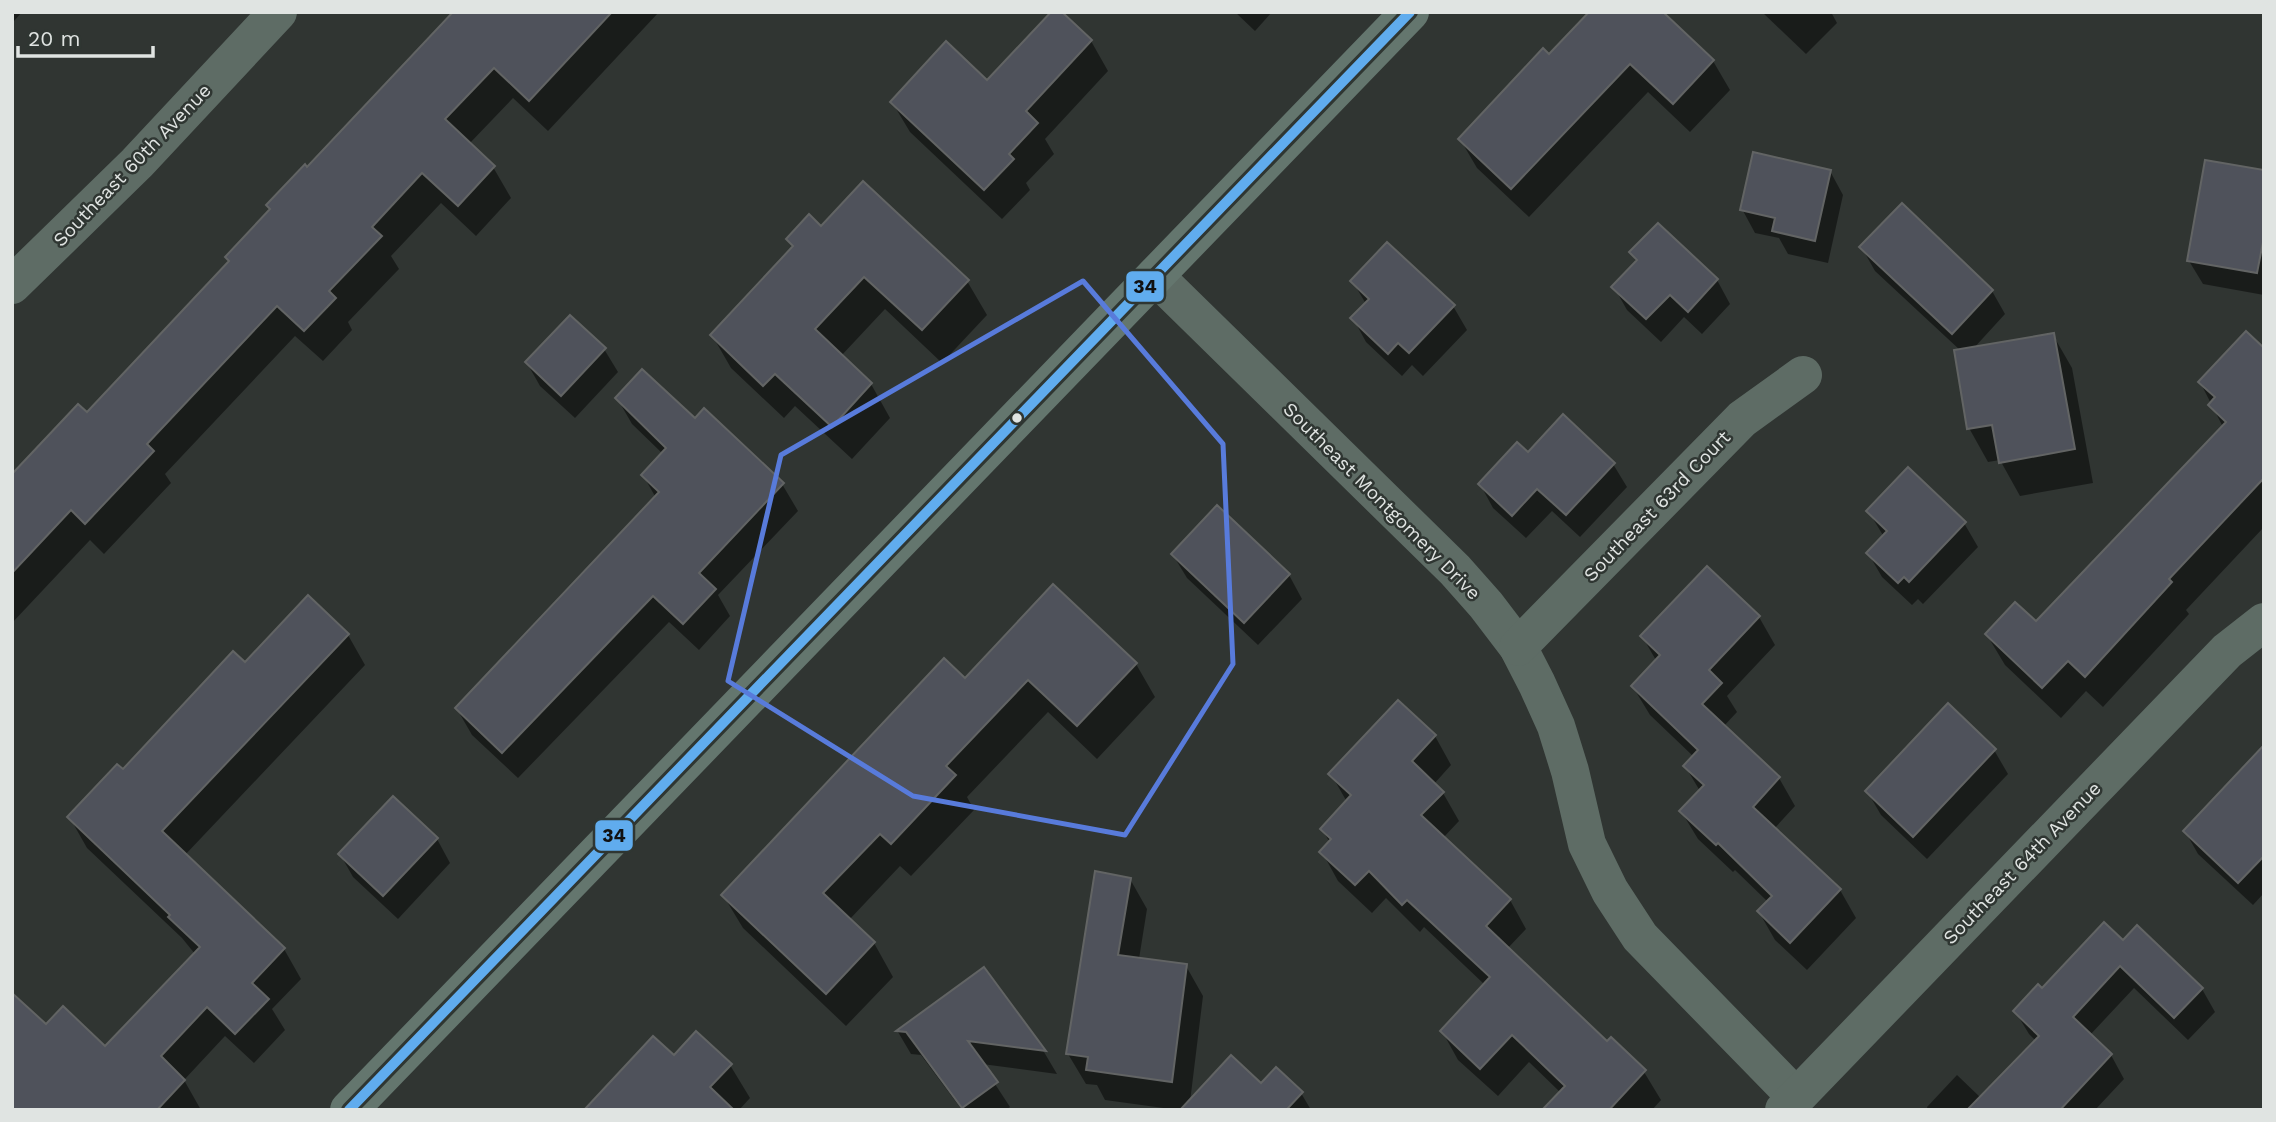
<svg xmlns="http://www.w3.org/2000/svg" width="2276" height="1122" font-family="'Work Sans',sans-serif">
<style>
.shadow{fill:#0007}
.building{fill:#4f525b;stroke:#626464;stroke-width:2}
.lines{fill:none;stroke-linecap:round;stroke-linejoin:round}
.minor{stroke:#5e6c65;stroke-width:38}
.major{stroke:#64766e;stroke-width:38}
.bus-1-casing{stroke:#2f3632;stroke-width:16}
.bus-1{stroke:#60acee;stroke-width:10}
.marked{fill:none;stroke:#587bdb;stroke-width:5;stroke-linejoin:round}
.bus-dot{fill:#e0e4e2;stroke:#2f3632;stroke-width:2.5}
.labels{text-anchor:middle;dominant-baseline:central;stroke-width:5;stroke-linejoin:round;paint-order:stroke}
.street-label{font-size:19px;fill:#e0e4e2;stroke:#2f3632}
.line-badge{stroke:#2f3632;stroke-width:2.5}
.pale-badge-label{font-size:19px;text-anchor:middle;font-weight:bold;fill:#111}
</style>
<rect width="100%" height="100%" fill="#303532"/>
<!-- shadow -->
<g class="shadow">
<path d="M 12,12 L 22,12 L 14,21 Z"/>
<path d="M 455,12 L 659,12 L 548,131 L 513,98 L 469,144 L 493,167 L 511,198 L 476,236 L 441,203 L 391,256 L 399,269 L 348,322 L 352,330 L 323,361 L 295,336 L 165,474 L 171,483 L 104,554 L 90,540 L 12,623 L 12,477 L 87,415 L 230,263 L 307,169 Z"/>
<path d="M 1235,12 L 1272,12 L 1255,31 Z"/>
<path d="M 1762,12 L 1831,12 L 1837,23 L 1806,54 Z"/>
<path d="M 1091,41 L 1108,71 L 1045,139 L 1054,154 L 1026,183 L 1030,190 L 1002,219 L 910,132 L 892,102 L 987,83 Z"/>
<path d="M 1549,57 L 1713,61 L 1730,90 L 1690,132 L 1648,92 L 1529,217 L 1477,168 L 1460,139 Z"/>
<path d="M 1830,171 L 1843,195 L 1828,263 L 1788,254 L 1779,238 L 1755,233 L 1742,209 Z"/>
<path d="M 2264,172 L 2264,295 L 2203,284 L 2189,261 Z"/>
<path d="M 1658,225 L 1717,280 L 1730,304 L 1702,334 L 1684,317 L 1661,342 L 1627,310 L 1614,287 L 1637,263 L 1631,253 Z"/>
<path d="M 821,228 L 967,281 L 987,315 L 942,363 L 885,309 L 841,356 L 871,384 L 890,418 L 852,459 L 795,406 L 784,418 L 731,368 L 712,335 L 793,248 L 788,239 Z"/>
<path d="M 1862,248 L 1992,291 L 2005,314 L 1973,349 L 2053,335 L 2072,368 L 2093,483 L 2020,496 L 2000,460 L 1988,462 L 1969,428 L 1961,351 L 1875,271 Z"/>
<path d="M 1353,282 L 1453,306 L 1467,330 L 1423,376 L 1412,365 L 1402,376 L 1366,342 L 1353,318 L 1366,304 Z"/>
<path d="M 604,349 L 618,372 L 575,418 L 540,386 L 527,363 Z"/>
<path d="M 2264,350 L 2264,527 L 2186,610 L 2189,614 L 2103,707 L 2086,691 L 2061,718 L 2005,665 L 1987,635 L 2036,624 L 2223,427 L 2200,382 Z"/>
<path d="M 617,398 L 695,420 L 782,484 L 798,511 L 718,595 L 730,616 L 699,650 L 669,622 L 518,778 L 472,735 L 457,709 L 656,498 L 643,475 L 663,454 L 632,424 Z"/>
<path d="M 1528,454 L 1613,464 L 1627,487 L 1580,537 L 1552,511 L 1526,538 L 1493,508 L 1480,484 Z"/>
<path d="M 1869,512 L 1964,523 L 1978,547 L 1923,604 L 1918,599 L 1912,605 L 1882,577 L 1868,553 L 1884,537 Z"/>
<path d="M 1173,555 L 1289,575 L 1302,599 L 1258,645 L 1187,578 Z"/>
<path d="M 1759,617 L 1775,645 L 1727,696 L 1737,712 L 1723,727 L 1779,778 L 1795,806 L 1774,829 L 1840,890 L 1856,918 L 1807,970 L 1775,940 L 1759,912 L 1768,902 L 1735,870 L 1733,872 L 1698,839 L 1681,811 L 1700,791 L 1685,766 L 1694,757 L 1650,715 L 1633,687 L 1657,662 L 1642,636 Z"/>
<path d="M 348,635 L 365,665 L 185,855 L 284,949 L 301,979 L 272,1009 L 285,1030 L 254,1063 L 225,1036 L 184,1080 L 201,1110 L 12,1110 L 46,1027 L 106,1048 L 195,954 L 182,938 L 87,848 L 70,818 L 245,664 Z"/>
<path d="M 1136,664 L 1155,697 L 1097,759 L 1048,712 L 967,797 L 974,810 L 911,876 L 900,866 L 849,920 L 874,943 L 893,977 L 846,1026 L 743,928 L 723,895 L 965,680 Z"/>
<path d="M 1398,702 L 1435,736 L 1451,765 L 1434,784 L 1443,793 L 1459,821 L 1443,838 L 1510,900 L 1526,929 L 1507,949 L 1607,1043 L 1644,1072 L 1661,1100 L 1652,1110 L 1545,1110 L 1561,1093 L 1529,1062 L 1498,1096 L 1458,1060 L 1442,1031 L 1485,985 L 1424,927 L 1420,932 L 1386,898 L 1372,913 L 1338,881 L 1322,852 L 1330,843 L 1322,829 L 1347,802 L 1331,774 Z"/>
<path d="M 2264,747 L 2264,893 L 2253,905 L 2198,854 L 2185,831 Z"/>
<path d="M 1994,750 L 2008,774 L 1927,859 L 1881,815 L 1867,791 Z"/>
<path d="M 393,798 L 437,839 L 450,863 L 398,919 L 353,877 L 340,854 Z"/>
<path d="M 1130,879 L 1147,909 L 1139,959 L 1186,966 L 1203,996 L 1190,1102 L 1262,1085 L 1301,1093 L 1311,1110 L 1178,1110 L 1105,1100 L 1097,1085 L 1086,1084 L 1068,1054 Z"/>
<path d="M 2123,942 L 2202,989 L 2215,1012 L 2188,1040 L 2134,988 L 2090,1035 L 2111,1055 L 2124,1079 L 2095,1110 L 1928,1110 L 1927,1107 L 1957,1075 L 1981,1098 L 2036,1041 L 2029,1034 L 2015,1011 L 2042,990 Z"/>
<path d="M 984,969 L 1044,1052 L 1057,1074 L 982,1064 L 1010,1107 L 1006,1110 L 962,1110 L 921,1055 L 911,1054 L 898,1032 Z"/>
<path d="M 674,1057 L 730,1065 L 750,1098 L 739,1110 L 589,1110 Z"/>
</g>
<!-- building -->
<g class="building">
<path d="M 453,12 L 612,12 L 529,101 L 494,68 L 445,119 L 495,166 L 458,206 L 422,173 L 372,227 L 382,236 L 329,291 L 336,298 L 304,331 L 277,306 L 147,444 L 154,451 L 85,524 L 71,510 L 12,573 L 12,474 L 78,404 L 87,412 L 229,261 L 225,257 L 270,209 L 266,205 L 305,164 L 307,167 Z"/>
<path d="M 1051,12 L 1062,12 L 1092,40 L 1026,111 L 1038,123 L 1009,154 L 1014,159 L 984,190 L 890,102 L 946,41 L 987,80 Z"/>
<path d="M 1589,12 L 1663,12 L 1714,60 L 1673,104 L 1630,64 L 1511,189 L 1458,139 L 1543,48 L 1549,54 Z"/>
<path d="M 1753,152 L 1831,170 L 1815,241 L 1772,231 L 1775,218 L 1740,210 Z"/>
<path d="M 2205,160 L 2264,170 L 2264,237 L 2257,273 L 2187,261 Z"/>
<path d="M 863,181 L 969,280 L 922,330 L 864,277 L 815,329 L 872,383 L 832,427 L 775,374 L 763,386 L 710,335 L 793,246 L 786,239 L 809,214 L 821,226 Z"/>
<path d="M 1902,203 L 1993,290 L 1952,334 L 1859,247 Z"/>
<path d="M 1658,223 L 1718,279 L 1688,312 L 1670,295 L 1646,319 L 1611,287 L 1637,260 L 1629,252 Z"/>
<path d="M 1387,242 L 1455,305 L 1409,353 L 1398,343 L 1388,354 L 1350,318 L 1369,299 L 1350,281 Z"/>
<path d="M 570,315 L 606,348 L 561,396 L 525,362 Z"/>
<path d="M 2246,331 L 2264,348 L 2264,478 L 2169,579 L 2172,582 L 2085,677 L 2068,661 L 2042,688 L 1985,634 L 2015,602 L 2036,621 L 2226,422 L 2208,405 L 2215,397 L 2198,382 Z"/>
<path d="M 2054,333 L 2075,449 L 1999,463 L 1992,425 L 1967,429 L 1954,350 Z"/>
<path d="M 642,369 L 695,418 L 704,408 L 784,483 L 699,573 L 716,589 L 683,624 L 653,596 L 502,753 L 455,708 L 659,492 L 641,475 L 666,448 L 615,398 Z"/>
<path d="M 1563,414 L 1615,463 L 1566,515 L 1537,489 L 1512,516 L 1478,484 L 1517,442 L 1528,452 Z"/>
<path d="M 1908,467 L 1966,522 L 1909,582 L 1904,577 L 1898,583 L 1866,553 L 1887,531 L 1866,511 Z"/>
<path d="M 1217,505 L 1290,574 L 1244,623 L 1171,554 Z"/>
<path d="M 1707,566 L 1760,616 L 1709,670 L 1722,683 L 1702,704 L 1780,777 L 1753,807 L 1841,889 L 1790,943 L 1757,911 L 1772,896 L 1718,843 L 1716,845 L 1679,811 L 1704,785 L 1683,766 L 1698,750 L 1631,686 L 1660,655 L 1640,636 Z"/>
<path d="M 1053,584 L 1137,663 L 1077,726 L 1028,680 L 946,766 L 956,775 L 891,844 L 880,834 L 823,893 L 875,942 L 826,994 L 721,895 L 944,658 L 965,678 Z"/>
<path d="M 308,595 L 349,634 L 162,831 L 285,948 L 252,983 L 269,999 L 235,1034 L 207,1007 L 161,1056 L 185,1080 L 157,1110 L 12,1110 L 12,993 L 46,1024 L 63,1006 L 105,1046 L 200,947 L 168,917 L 170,915 L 67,817 L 117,764 L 123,769 L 233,651 L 245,662 Z"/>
<path d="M 1398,700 L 1436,735 L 1412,761 L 1444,792 L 1421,815 L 1511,899 L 1486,926 L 1607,1041 L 1611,1037 L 1646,1070 L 1609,1110 L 1542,1110 L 1565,1086 L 1512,1035 L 1480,1069 L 1440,1031 L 1490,977 L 1407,900 L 1402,905 L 1369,871 L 1355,885 L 1319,852 L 1331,839 L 1320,829 L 1351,795 L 1328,774 Z"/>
<path d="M 1948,703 L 1996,749 L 1913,837 L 1865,791 Z"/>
<path d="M 2264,745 L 2264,856 L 2238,883 L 2183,831 Z"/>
<path d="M 393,796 L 438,838 L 383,896 L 338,854 Z"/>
<path d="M 1095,871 L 1131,878 L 1118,955 L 1187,964 L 1172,1082 L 1086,1070 L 1088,1057 L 1066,1054 Z"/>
<path d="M 2104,922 L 2123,940 L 2137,925 L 2203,988 L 2174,1018 L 2120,966 L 2073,1017 L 2112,1054 L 2060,1110 L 1967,1110 L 2039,1036 L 2013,1011 L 2038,984 L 2042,988 Z"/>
<path d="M 984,967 L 1046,1051 L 968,1041 L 998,1082 L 962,1108 L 906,1032 L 896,1031 Z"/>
<path d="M 696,1031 L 732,1064 L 710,1087 L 734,1110 L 584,1110 L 653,1036 L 674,1055 Z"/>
<path d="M 1231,1055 L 1261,1083 L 1276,1067 L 1303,1092 L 1288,1108 L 1290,1110 L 1180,1110 Z"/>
</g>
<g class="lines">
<!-- minor -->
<g class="minor">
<path d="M 1155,276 L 1455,570 L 1486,605 L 1518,647 L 1537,684 L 1556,726 L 1570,771 L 1587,844 L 1610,891 L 1640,937 L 1796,1097"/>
<path d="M 12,285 L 137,163 L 278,12"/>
<path d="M 1518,647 L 1742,419 L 1803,375"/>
<path d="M 1784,1110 L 2227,651 L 2264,622"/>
</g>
<!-- major -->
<path class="major" d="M 349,1110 L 1410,12"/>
<!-- bus-1 casing -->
<g class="bus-1-casing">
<path id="bus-1" d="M 349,1110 L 1410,12"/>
</g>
<!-- bus-1 -->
<use href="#bus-1" class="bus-1"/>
</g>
<!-- marked area -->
<path class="marked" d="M 1083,281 L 1223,444 L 1233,664 L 1125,835 L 913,796 L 728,681 L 781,455 Z"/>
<!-- markers -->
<circle class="bus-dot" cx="1017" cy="418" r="6"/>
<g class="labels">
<!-- street labels -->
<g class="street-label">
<text transform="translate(132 165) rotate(-46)">Southeast 60th Avenue</text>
<text transform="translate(1382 501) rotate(45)">Southeast Montgomery Drive</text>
<text transform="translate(1657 506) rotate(-46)">Southeast 63rd Court</text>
<text transform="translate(2022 863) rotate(-46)">Southeast 64th Avenue</text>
</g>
</g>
<g class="line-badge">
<rect x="1125" y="270" width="40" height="33" rx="7" fill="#60acee"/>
<rect x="594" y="819" width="40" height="33" rx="7" fill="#60acee"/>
</g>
<g class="pale-badge-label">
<text x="1145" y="293">34</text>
<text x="614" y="842">34</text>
</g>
<!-- border -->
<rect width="2276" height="1122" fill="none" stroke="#e0e4e2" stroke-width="28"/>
<!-- scale -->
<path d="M18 46v10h135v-10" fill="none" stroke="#e0e4e2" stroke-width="3.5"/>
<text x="28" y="46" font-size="21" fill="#e0e4e2" stroke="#2f3632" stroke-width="5" paint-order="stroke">20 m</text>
</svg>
